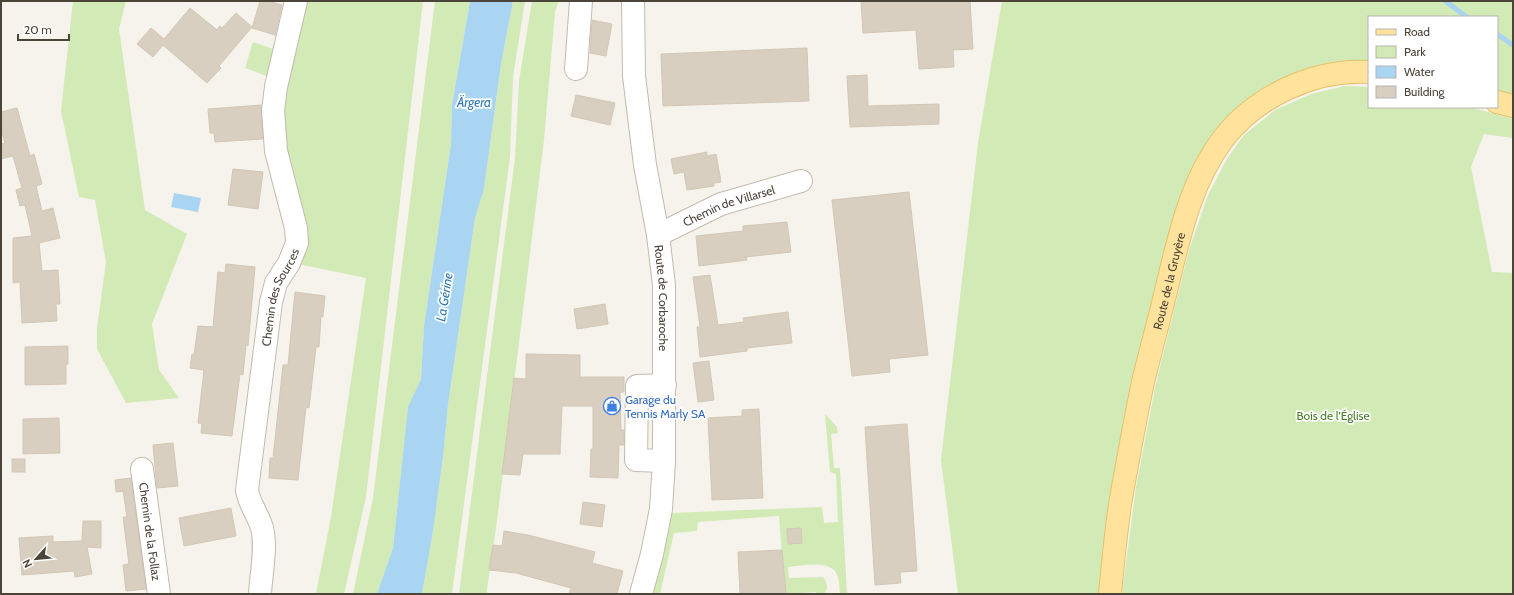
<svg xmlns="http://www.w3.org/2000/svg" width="1514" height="595" font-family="Cabin,sans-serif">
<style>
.green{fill:#d2eab5}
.water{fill:#a9d4f2}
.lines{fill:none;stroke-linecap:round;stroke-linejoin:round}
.stream{stroke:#a9d4f2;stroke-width:5}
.building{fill:#d8cfc1;stroke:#d3c7b4}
.minor-casing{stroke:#c2bbae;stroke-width:24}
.major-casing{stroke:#e6c16a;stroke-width:24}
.minor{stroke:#fff;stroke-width:22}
.major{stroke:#ffe39c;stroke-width:22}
.labels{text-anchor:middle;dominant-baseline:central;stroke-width:3.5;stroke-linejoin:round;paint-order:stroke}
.street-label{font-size:12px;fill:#4b4439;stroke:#fff}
.shop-label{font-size:12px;fill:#366cbe;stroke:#fff;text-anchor:start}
.park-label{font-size:12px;fill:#4a7f2a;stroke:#fff}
.water-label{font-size:13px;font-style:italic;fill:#2e7ab2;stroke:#fff}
</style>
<rect width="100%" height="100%" fill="#f6f3ec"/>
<!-- green -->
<g class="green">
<path d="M 73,1 L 126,1 L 119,29 L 145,210 L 187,234 L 152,324 L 159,370 L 179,398 L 126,403 L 97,349 L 97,328 L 106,262 L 95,200 L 79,197 L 61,111 Z"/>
<path d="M 306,1 L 423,1 L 366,497 L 344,594 L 316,594 L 331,517 L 366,278 L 298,264 L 279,109 Z"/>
<path d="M 435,1 L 470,1 L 452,105 L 451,144 L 424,326 L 421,379 L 408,408 L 393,548 L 377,594 L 353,594 L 373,498 Z"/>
<path d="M 513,1 L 525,1 L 513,77 L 510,157 L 452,594 L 422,594 L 433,531 L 443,457 L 448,405 L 475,218 L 484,189 L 501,64 Z"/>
<path d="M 532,1 L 559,1 L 555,12 L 544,140 L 497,521 L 487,589 L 487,594 L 459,594 L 515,158 L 519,81 Z"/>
<path d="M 1002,1 L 1513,1 L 1513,97 L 1497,93 L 1497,17 L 1369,17 L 1369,63 L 1360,62 L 1211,140 L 1102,594 L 958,594 L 941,460 L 978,143 Z"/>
<path d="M 253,42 L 279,51 L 272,78 L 245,68 Z"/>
<path d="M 1345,86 L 1369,87 L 1369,107 L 1470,107 L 1513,119 L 1513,138 L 1484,134 L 1471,167 L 1492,272 L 1513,273 L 1513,594 L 1122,594 L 1136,487 L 1156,383 L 1189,250 L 1208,195 L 1227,159 L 1244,135 L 1275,110 L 1311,94 Z"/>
<path d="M 825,414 L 837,427 L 838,433 L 831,434 L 834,468 L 840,468 L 847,594 L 840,594 C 839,589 840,583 838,578 C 834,558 803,566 788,567 L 789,578 L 823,577 C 827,583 829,588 824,594 L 816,594 L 816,592 L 785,594 L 779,516 L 698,522 L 697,531 L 674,533 L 660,594 L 651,594 L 668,533 L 671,513 L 822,507 L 824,523 L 838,522 L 836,474 L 830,472 Z"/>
</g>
<!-- water -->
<g class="water">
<path d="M 470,1 L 513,1 L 501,64 L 484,189 L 475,218 L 448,405 L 443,457 L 433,531 L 422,594 L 377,594 L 393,548 L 408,407 L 421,379 L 424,326 L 451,144 L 452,105 Z"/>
<path d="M 174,193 L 201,198 L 198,212 L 171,207 Z"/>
</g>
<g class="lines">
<!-- stream -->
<g class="stream">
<path d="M 1445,1 L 1467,17"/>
<path d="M 1497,34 L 1513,45"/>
</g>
</g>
<!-- building -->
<g class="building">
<path d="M 260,1 L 267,1 L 282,5 L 275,35 L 252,28 Z"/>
<path d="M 861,1 L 970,1 L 973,49 L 953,50 L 954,67 L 919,69 L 916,30 L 863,33 Z"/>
<path d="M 190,8 L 217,30 L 220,26 L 222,28 L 236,13 L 252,27 L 219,66 L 221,68 L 207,83 L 163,45 L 153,57 L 137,44 L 151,28 L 164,39 Z"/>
<path d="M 592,20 L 612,24 L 606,56 L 590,53 Z"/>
<path d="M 807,48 L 809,101 L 663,106 L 661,54 Z"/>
<path d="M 867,75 L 868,106 L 939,104 L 939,124 L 850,127 L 847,76 Z"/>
<path d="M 576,95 L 615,103 L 610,125 L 571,116 Z"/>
<path d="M 261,105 L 263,139 L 215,142 L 214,133 L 210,133 L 208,109 Z"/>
<path d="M 17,108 L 30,156 L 34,154 L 42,184 L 36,186 L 42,211 L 53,208 L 60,238 L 39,243 L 42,271 L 58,270 L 60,304 L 56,304 L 57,321 L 22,323 L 20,282 L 13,283 L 13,238 L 32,236 L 25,205 L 20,206 L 16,190 L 22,188 L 13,156 L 1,159 L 1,144 L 5,143 L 1,130 L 1,112 Z"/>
<path d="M 707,152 L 707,156 L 716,154 L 721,182 L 714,183 L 714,186 L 687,190 L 684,172 L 674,174 L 671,159 Z"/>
<path d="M 233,169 L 263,172 L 258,209 L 228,205 Z"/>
<path d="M 909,192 L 928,355 L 889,359 L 890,372 L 852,376 L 832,200 Z"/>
<path d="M 787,222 L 791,252 L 746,257 L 747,260 L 699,266 L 696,236 L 743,231 L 743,226 Z"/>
<path d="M 226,264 L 255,267 L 248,346 L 246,345 L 243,375 L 240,374 L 232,436 L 201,433 L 202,424 L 198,423 L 204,370 L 190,368 L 192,354 L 194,355 L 198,326 L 213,327 L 218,272 L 225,273 Z"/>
<path d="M 710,275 L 718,325 L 744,322 L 743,318 L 788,312 L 792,343 L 747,348 L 747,351 L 700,357 L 697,327 L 700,327 L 693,277 Z"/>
<path d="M 295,292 L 325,296 L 323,317 L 321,316 L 319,347 L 316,347 L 309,408 L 306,407 L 298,480 L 269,478 L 270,458 L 273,458 L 283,365 L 288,365 Z"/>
<path d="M 605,304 L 608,324 L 577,329 L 574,309 Z"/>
<path d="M 68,346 L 68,364 L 66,364 L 66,384 L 25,385 L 25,347 Z"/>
<path d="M 526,354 L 580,355 L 580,377 L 624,377 L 624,392 L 620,392 L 621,430 L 624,430 L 624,445 L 619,445 L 618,478 L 590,477 L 591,449 L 593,449 L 593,406 L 562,406 L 560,454 L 523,454 L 520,475 L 502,474 L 514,378 L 526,379 Z"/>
<path d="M 709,361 L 714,400 L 698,402 L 693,363 Z"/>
<path d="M 759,409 L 763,498 L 712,500 L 708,418 L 742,416 L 742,410 Z"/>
<path d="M 59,418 L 60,453 L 23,454 L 23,419 Z"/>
<path d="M 907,424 L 917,571 L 900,572 L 901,583 L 875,585 L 865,427 Z"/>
<path d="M 173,443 L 178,486 L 157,488 L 153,445 Z"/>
<rect x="12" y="459" width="13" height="13"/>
<path d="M 131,478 L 146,589 L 126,591 L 123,565 L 129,564 L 123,517 L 127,517 L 123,491 L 116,492 L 115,480 Z"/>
<path d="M 583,502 L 605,505 L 602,527 L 580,524 Z"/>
<path d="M 231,508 L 236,536 L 184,546 L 179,518 Z"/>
<path d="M 83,521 L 101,521 L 101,548 L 87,547 L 92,574 L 75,577 L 74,571 L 22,575 L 19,538 L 53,536 L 53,542 L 82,541 Z"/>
<path d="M 801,528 L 802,543 L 788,544 L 787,529 Z"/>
<path d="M 504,531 L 528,535 L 595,552 L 592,563 L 623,571 L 617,594 L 569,594 L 571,588 L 516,573 L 489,570 L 493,545 L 502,546 Z"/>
<path d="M 782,550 L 786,594 L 740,594 L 738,552 Z"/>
</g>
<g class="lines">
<!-- minor casing -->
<g class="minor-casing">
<g id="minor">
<path id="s1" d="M 633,1 L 634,76 L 645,165 L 658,235 L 664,285 L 664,461 L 661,509 L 652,554 L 641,594"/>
<path d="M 576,69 L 581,1"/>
<path id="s2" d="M 658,235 L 721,204 L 801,181"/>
<path d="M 664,461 L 636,460 L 637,386 L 665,385"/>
<path id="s3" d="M 142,469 L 159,594"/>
<path id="s4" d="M 260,594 C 261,574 267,547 262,528 C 258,514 249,504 247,490 L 271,302 L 276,283 L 289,263 L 297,243 L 296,228 L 276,151 L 273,110 L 276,87 L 296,1"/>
</g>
</g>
<!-- major casing -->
<g class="major-casing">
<g id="major">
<path d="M 1497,102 L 1513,106"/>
<path id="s5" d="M 1110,594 C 1113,562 1116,530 1121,498 C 1128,460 1135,420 1143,382 C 1150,353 1158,324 1165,295 C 1178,242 1189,184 1223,139 C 1256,96 1314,69 1369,72"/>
</g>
</g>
<!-- minor -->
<use href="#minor" class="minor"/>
<!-- major -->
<use href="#major" class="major"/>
</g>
<!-- icons -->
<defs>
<g id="shop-ring" transform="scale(0.9)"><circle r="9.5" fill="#fff" stroke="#3f7fe0" stroke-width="1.5"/><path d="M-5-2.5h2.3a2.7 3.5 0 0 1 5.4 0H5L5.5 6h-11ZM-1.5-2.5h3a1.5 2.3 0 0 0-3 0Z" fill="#3f7fe0"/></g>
</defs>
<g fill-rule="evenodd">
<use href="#shop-ring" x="612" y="406"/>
</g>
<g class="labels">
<!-- street labels -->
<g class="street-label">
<text stroke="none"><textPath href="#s2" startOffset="77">Chemin de Villarsel</textPath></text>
<text stroke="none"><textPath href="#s5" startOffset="319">Route de la Gruyère</textPath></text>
<text stroke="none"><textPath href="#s4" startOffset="304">Chemin des Sources</textPath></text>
<text stroke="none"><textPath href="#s1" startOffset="299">Route de Corbaroche</textPath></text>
<text stroke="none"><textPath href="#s3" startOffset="63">Chemin de la Follaz</textPath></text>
</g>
<!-- shop labels -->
<g class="shop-label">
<text x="625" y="399">Garage du<tspan x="625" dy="14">Tennis Marly SA</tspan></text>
</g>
<!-- park labels -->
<g class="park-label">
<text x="1333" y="415">Bois de l'Église</text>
</g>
<!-- water labels -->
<g class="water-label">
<text x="474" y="102">Ärgera</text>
<text transform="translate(444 297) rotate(-81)">La Gérine</text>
</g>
</g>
<!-- border -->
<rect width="1514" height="595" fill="none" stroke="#4b4439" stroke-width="4"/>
<!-- legend -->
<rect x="1368" y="16" width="130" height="92" fill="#ffffff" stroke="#b7b4b0"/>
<rect x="1376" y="29" width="20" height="6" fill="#ffe39c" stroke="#b7b4b0"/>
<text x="1404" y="36" font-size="12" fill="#4b4439">Road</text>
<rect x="1376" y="46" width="20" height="12" fill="#d2eab5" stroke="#b7b4b0"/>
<text x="1404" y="56" font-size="12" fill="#4b4439">Park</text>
<rect x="1376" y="66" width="20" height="12" fill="#a9d4f2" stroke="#b7b4b0"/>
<text x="1404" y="76" font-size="12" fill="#4b4439">Water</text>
<rect x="1376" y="86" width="20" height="12" fill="#d8cfc1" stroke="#b7b4b0"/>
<text x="1404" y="96" font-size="12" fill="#4b4439">Building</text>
<!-- north arrow -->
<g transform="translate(36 559) rotate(243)" stroke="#ffffff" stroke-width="3" paint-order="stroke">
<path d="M0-3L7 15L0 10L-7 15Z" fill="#4b4439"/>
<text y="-6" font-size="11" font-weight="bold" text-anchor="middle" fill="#4b4439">N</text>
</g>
<!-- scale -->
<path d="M18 34v6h51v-6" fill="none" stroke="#4b4439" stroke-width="2"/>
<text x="24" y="34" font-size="12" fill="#4b4439" stroke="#ffffff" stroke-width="3" paint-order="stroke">20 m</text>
</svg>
